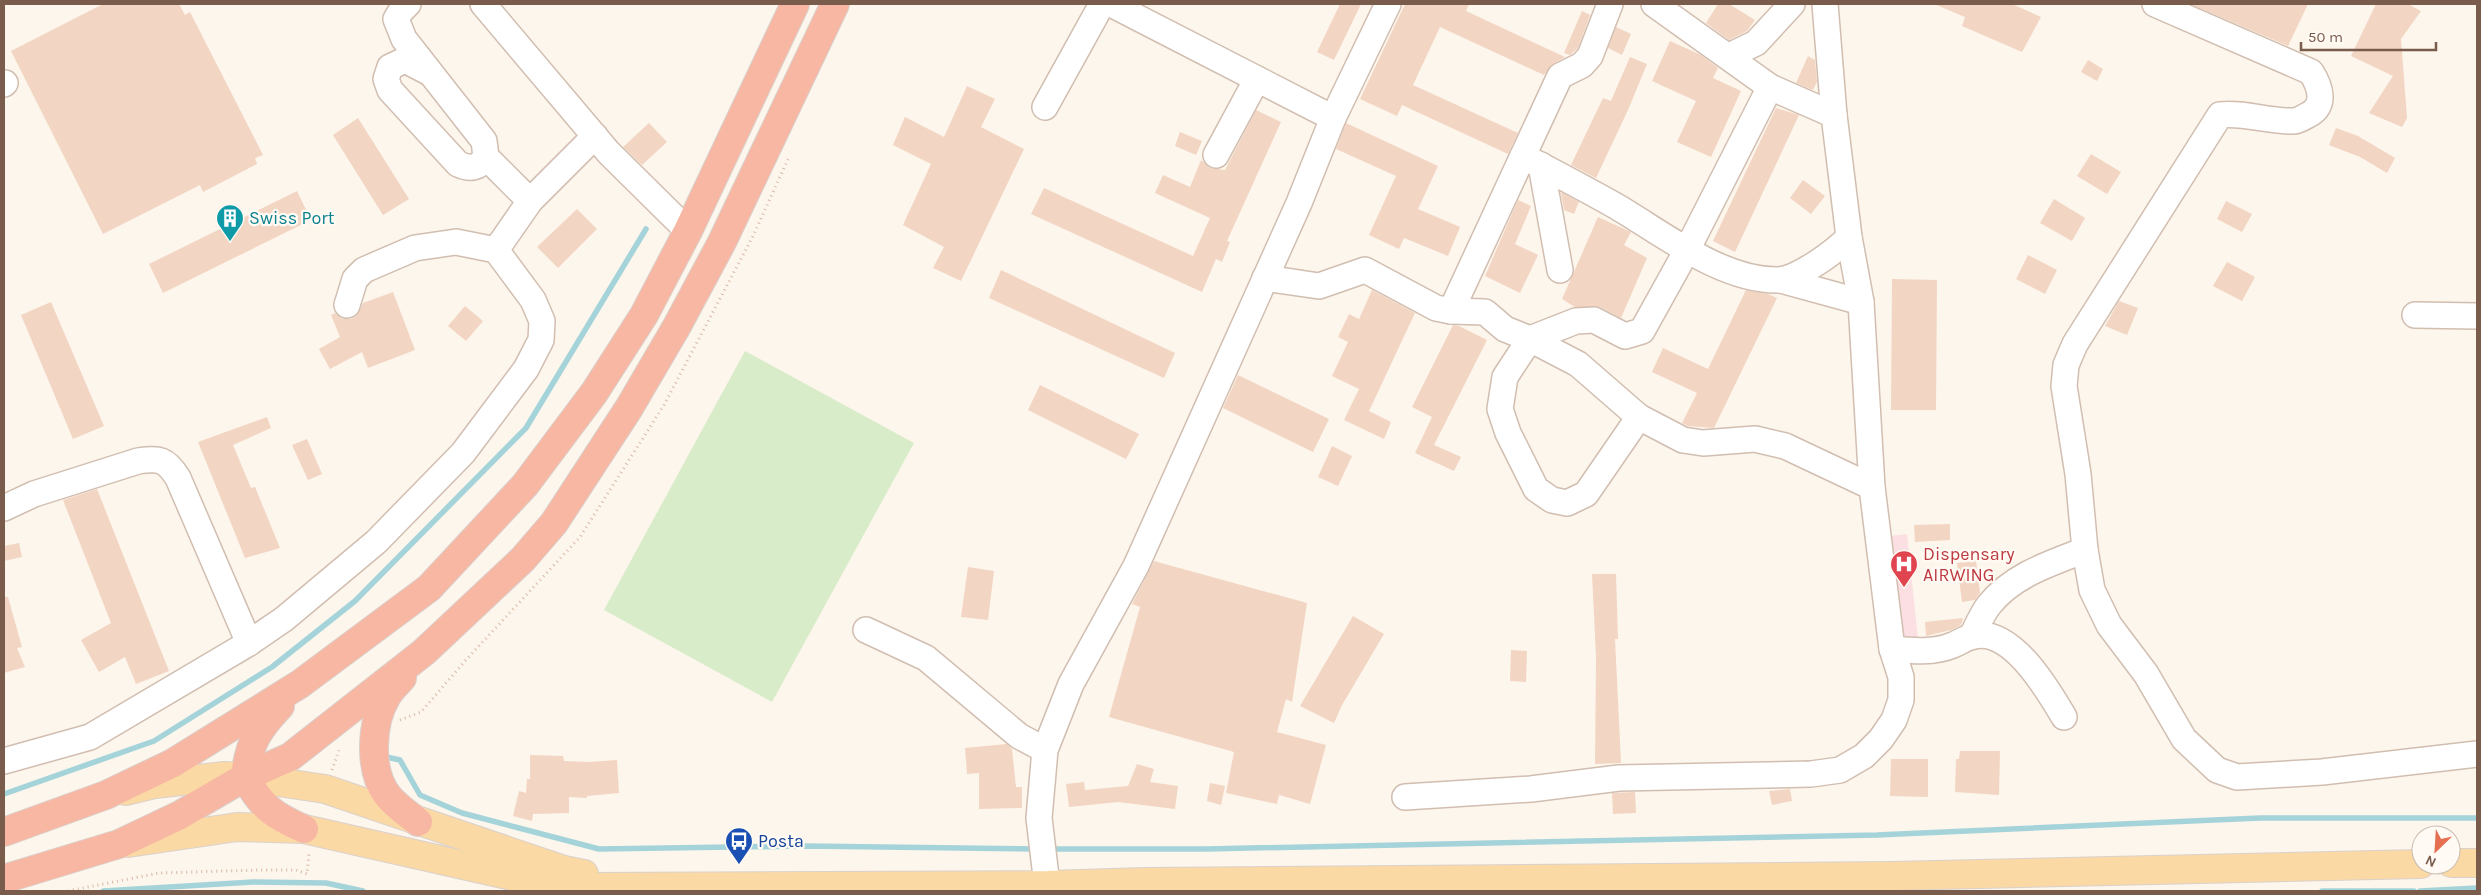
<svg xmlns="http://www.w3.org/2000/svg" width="2481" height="895" font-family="Karla,sans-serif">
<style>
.medical{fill:#fbdfe3}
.green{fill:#d8ecc9}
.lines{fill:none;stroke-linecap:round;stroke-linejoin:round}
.stream{stroke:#a5d3da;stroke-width:5.5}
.building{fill:#f3d5c3}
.minor-casing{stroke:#d1beb0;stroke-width:28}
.major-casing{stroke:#dad1cd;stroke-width:30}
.highway-casing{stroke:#dad1cd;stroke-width:30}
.path{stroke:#d9b8a5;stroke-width:3;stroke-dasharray:1 4;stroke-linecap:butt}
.minor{stroke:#fff;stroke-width:25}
.major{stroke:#fbd9a5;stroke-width:28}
.highway{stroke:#f7b7a3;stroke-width:28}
.labels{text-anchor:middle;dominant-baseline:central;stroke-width:4.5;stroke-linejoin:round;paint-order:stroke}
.culture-label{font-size:18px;fill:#0d838f;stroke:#fffaf3;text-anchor:start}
.health-label{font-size:18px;fill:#be3a42;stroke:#fffaf3;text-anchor:start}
.transit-label{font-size:18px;fill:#164399;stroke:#fffaf3;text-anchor:start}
</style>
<rect width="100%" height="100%" fill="#fdf6ec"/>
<!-- medical -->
<path class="medical" d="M 1907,534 L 1918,639 L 1901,641 L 1890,536 Z"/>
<!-- green -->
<path class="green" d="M 745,351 L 914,443 L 772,702 L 604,610 Z"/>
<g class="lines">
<!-- stream -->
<g class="stream">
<path d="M 382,756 L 400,760 L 420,795 L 462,813 L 599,849 L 805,846 L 1036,849"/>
<path d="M 4,794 L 154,741 L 272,667 L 355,601 L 526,428 L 646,229"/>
<path d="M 1050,849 L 1206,849 L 1877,835 L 2260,818 L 2477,818"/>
<path d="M 103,891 L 253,882 L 326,883 L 363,891"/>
<path d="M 2322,891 L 2414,891"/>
<path d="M 2420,891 L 2477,888"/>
</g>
</g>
<!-- building -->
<g class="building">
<path d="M 103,4 L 179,4 L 185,15 L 190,12 L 263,155 L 255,158 L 257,164 L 203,192 L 200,185 L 103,234 L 11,51 Z"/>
<path d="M 1340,4 L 1361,4 L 1334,60 L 1317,52 Z"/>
<path d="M 1405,4 L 1469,4 L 1466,11 L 1565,57 L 1553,64 L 1544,75 L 1440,27 L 1413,85 L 1518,133 L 1508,154 L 1402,105 L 1397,116 L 1360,99 Z"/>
<path d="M 1718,4 L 1729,4 L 1755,20 L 1747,31 L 1729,40 L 1706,23 Z"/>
<path d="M 1934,4 L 2012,4 L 2041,17 L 2022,52 L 1962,26 L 1965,17 Z"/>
<path d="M 2190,4 L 2308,4 L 2288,46 Z"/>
<path d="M 2376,4 L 2408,4 L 2421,11 L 2401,39 L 2407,118 L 2402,127 L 2369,113 L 2393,76 L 2351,56 Z"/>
<path d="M 1582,11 L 1590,15 L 1578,48 L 1570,55 L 1564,53 Z"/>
<path d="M 1616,27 L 1631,34 L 1622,55 L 1608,48 Z"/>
<path d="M 1670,41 L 1701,55 L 1718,68 L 1713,78 L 1741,91 L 1711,157 L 1677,142 L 1696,101 L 1652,81 Z"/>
<path d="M 1808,56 L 1815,60 L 1817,82 L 1813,90 L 1796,83 Z"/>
<path d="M 1630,57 L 1647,64 L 1628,110 L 1596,178 L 1571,165 L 1603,98 L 1611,101 Z"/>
<path d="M 2088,60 L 2103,69 L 2097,81 L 2081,72 Z"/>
<path d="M 967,86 L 995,99 L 981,127 L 1024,149 L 961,281 L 933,268 L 944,247 L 903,225 L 931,164 L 893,145 L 905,117 L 944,137 Z"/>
<path d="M 1776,108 L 1799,115 L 1735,252 L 1713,241 Z"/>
<path d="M 1256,110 L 1281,122 L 1227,241 L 1230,242 L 1222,262 L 1216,259 L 1202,292 L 1031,214 L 1044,188 L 1193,256 L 1210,218 L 1155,193 L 1163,175 L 1190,187 L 1201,160 L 1210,168 L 1225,170 Z"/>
<path d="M 358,118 L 409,199 L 383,215 L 333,135 Z"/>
<path d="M 649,123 L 667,142 L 642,165 L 623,147 Z"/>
<path d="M 1346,123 L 1438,166 L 1418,209 L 1460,227 L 1448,256 L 1404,238 L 1399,249 L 1369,235 L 1396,176 L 1336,149 Z"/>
<path d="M 2336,128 L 2358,136 L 2395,158 L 2387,173 L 2360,157 L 2329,145 Z"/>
<path d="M 1180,132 L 1202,141 L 1196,155 L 1175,146 Z"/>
<path d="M 2091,154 L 2121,172 L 2107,194 L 2077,176 Z"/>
<path d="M 1803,180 L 1825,196 L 1811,214 L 1790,198 Z"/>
<path d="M 297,191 L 311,220 L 163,293 L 149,264 Z"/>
<path d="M 1561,192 L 1579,202 L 1574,214 L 1564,210 Z"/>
<path d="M 2054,199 L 2085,218 L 2072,241 L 2040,223 Z"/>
<path d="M 1518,200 L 1531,206 L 1515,244 L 1538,255 L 1520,293 L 1485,276 Z"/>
<path d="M 2226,201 L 2252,214 L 2242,232 L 2217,219 Z"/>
<path d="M 577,209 L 597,229 L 558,268 L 537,247 Z"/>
<path d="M 1598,217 L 1631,232 L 1624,245 L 1647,258 L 1621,318 L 1600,307 L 1575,307 L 1562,299 Z"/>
<path d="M 2028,255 L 2057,270 L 2045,294 L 2016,279 Z"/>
<path d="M 2227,262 L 2255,277 L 2242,301 L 2213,286 Z"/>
<path d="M 1001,270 L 1175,353 L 1164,378 L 989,298 Z"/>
<path d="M 1892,279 L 1937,280 L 1936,410 L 1891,410 Z"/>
<path d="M 1372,290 L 1415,313 L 1369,411 L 1391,422 L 1384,439 L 1344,420 L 1359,389 L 1332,376 L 1348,342 L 1338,337 L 1349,314 L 1359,319 Z"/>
<path d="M 1746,290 L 1768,294 L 1777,298 L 1714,428 L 1688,426 L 1682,423 L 1697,393 L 1652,372 L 1663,348 L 1708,369 Z"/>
<path d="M 393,292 L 415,350 L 368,368 L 362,352 L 330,369 L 319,349 L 340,337 L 331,315 L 335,313 L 342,319 L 351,319 L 357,315 L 363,303 Z"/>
<path d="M 2119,301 L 2138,308 L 2127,335 L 2105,326 Z"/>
<path d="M 51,302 L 104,426 L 73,439 L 21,315 Z"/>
<path d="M 465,306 L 483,321 L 466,341 L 448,326 Z"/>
<path d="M 1453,325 L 1459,326 L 1487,340 L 1434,445 L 1461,457 L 1454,471 L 1415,453 L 1432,417 L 1412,407 Z"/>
<path d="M 1238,375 L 1329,419 L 1313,452 L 1223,408 Z"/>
<path d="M 1040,385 L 1139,434 L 1126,459 L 1028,410 Z"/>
<path d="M 267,417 L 271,428 L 233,445 L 251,488 L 255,487 L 280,548 L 245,558 L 198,442 Z"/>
<path d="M 307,439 L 322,474 L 308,480 L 292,445 Z"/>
<path d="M 1332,446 L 1352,456 L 1338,486 L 1318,477 Z"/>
<path d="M 97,489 L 169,671 L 136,684 L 125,657 L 99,672 L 81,640 L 111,623 L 63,500 Z"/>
<path d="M 1950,524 L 1950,540 L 1915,542 L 1914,525 Z"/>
<path d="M 19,543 L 22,557 L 4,561 L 4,546 Z"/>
<path d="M 1154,561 L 1307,603 L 1292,702 L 1286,699 L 1277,732 L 1326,745 L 1310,804 L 1279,795 L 1277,804 L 1226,793 L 1234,752 L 1109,717 L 1140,607 L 1132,604 Z"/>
<path d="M 1976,561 L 1980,593 L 1975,600 L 1962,602 L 1957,563 Z"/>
<path d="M 968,567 L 994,571 L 988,620 L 961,617 Z"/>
<path d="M 1592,574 L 1616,574 L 1618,639 L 1615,639 L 1621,763 L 1595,764 L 1596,657 Z"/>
<path d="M 4,597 L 8,597 L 22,647 L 17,648 L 25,667 L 4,673 Z"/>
<path d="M 1353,616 L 1384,634 L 1342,705 L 1334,723 L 1300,706 Z"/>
<path d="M 1963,618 L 1961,625 L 1951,630 L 1926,636 L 1925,622 Z"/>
<path d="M 1511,650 L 1527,651 L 1526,682 L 1510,681 Z"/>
<path d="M 1007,744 L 1012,749 L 1016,787 L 1022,787 L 1022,808 L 979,809 L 979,773 L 967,774 L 965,748 Z"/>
<path d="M 1960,751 L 2000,751 L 1999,795 L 1955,792 L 1956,759 L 1959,759 Z"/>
<path d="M 530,755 L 563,756 L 564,761 L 589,762 L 617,760 L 619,793 L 587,796 L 587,798 L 569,797 L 569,813 L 533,814 L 532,821 L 513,816 L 519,791 L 526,793 L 527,779 L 530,779 Z"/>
<path d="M 1891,759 L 1928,759 L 1928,797 L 1890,796 Z"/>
<path d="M 1137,764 L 1154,769 L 1150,782 L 1178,786 L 1175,809 L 1118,802 L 1069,807 L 1066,784 L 1084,782 L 1085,790 L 1128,786 Z"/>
<path d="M 1210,783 L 1225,786 L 1221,805 L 1207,801 Z"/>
<path d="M 1790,789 L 1792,801 L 1772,805 L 1769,791 Z"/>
<path d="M 1635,792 L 1636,813 L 1613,814 L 1612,793 Z"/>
</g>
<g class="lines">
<!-- minor casing -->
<g class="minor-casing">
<g id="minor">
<path d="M 408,4 L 401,11 L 396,19 L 404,39 L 484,141 L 486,157 L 530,201"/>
<path d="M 483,4 L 609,153 L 688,231"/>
<path d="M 1111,4 L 1333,118"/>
<path d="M 1654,4 L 1770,87 L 1834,115"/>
<path d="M 2155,4 L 2311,72 C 2320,86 2327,106 2308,115 C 2304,117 2298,121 2294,121 C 2269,122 2245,112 2220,115 L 2075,344 L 2066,365 L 2064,386 L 2078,474 L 2085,550 L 2092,590 L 2109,625 L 2146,674 L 2184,739 L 2217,770 L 2237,777 L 2322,772 L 2477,754"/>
<path d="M 1729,56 L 1756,43 L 1792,4"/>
<path d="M 430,73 L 405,60 L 390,67 L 386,79 L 390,90 L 458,164 C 469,169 479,169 486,157"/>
<path d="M 4,84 L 5,83"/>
<path d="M 1045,107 L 1102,4"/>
<path d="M 1216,155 L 1257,79"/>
<path d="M 1523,156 C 1553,172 1584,188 1614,205 C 1661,232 1721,281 1778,280 C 1798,279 1836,251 1849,237"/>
<path d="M 1541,165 L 1560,270"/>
<path d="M 1265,278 L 1319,286 L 1365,270 L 1436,308 L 1451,311 L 1485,312 L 1505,329 L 1530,339 L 1578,364 L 1639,417 L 1683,440 L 1703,443 L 1755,439 L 1785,446 L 1872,487"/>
<path d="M 1781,280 L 1861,302"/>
<path d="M 347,305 L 355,279 L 364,270 L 415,248 L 456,242 L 496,250"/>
<path d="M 1451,311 L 1560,76 L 1582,65 L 1590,56 L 1610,4"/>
<path d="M 2415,315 L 2477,316"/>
<path d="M 1639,417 L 1586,494 L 1567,503 L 1552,500 L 1536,489 L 1508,433 L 1500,409 L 1505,377 L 1530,339 L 1576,321 L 1594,320 L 1625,336 L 1642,331 L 1687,250 L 1770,87"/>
<path d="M 4,508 L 34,494 L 138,461 C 160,458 166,459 178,478 L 249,643"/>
<path d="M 866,630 L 926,658 L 1019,736 L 1045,750"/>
<path d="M 1972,636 C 1977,626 1982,614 1989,605 C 2013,575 2049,564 2085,550"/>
<path d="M 1892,649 C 1913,651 1934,653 1953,645 C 1959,643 1965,638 1971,637 C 2010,624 2048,690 2064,717"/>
<path d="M 4,761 L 90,737 L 249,643 L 284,619 L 376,542 L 463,453 L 526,369 L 541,340 L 542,321 L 533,300 L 496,250 L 530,201 L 595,136"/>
<path d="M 1405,797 L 1531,789 L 1619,778 L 1811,774 L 1840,770 L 1864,756 L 1881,739 L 1894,720 L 1901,700 L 1901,677 L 1892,649 L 1872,487 L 1861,302 L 1849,237 L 1834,115 L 1825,4"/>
<path d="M 1047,885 L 1039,818 L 1045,750 L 1071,684 L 1136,566 L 1299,203 L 1333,118 L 1388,4"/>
</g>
</g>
<!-- major casing -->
<g class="major-casing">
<g id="major">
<path d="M 126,791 L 155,784 L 224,776 L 245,777 L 325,789 L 564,870 L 584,874"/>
<path d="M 128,843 L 237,827 L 304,829 L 542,883 L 588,887 L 1047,885 L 1145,882 L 1892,876 L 2421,864"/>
<path d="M 2451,863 L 2477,863"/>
</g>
</g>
<!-- highway casing -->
<g class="highway-casing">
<g id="highway">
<path d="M 402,678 C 397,684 391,689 387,696 C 371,722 368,771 388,796 C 396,806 408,814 418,822"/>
<path d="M 280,706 C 257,730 249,744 245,777 C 262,807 272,815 304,829"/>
<path d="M 4,832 L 106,795 L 173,763 L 300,684 L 429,588 L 525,485 L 594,393 L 644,315 L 688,231 L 795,4"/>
<path d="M 4,879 L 119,844 L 180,815 L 245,777 L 290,757 L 424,652 L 523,559 L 554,523 L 629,408 L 677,326 L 722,242 L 835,4"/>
</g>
</g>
<!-- path -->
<g class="path">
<path d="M 400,720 L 421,712 L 465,661 L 580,537 L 664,405 L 753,236 L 789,157"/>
<path d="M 332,770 L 340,747"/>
<path d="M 68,891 L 159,873 L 260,870 L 296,870 L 307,874 L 309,853"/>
</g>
<!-- minor -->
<use href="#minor" class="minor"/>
<!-- major -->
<use href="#major" class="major"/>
<!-- highway -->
<use href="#highway" class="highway"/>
</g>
<!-- icons -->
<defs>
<g id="building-pin" transform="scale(1.4375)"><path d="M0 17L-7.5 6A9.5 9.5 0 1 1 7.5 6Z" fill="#0f9aa8" stroke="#fffaf3"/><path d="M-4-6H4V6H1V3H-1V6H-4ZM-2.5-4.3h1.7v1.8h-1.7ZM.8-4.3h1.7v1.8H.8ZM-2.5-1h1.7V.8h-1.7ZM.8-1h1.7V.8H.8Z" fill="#fff"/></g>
<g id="hospital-pin" transform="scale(1.4375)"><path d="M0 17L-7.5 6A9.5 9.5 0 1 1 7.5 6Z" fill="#e0444e" stroke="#fffaf3"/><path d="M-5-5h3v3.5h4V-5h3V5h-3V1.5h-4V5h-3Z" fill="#fff"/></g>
<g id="bus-pin" transform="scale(1.4375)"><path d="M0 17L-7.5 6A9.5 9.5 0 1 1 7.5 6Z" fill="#1a4fb4" stroke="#fffaf3"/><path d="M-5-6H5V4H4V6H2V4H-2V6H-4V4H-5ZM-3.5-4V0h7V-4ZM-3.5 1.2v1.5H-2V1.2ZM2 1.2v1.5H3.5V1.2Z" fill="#fff"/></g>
</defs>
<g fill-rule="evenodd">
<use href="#building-pin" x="230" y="218"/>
<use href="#hospital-pin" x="1904" y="564"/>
<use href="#bus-pin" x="739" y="841"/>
</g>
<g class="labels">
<!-- culture labels -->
<g class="culture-label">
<text x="249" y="218">Swiss Port</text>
</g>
<!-- health labels -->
<g class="health-label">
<text x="1923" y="554">Dispensary<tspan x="1923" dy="21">AIRWING</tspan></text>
</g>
<!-- transit labels -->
<g class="transit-label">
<text x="758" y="841">Posta</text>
</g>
</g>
<!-- border -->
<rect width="2481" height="895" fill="none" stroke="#7a5c4d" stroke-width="10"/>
<!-- north arrow -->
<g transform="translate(2436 850) rotate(205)"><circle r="24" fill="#fffaf3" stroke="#cabbb1"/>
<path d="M0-4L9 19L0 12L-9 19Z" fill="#e76f51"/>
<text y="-8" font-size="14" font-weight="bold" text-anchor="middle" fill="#7a5c4d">N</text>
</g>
<!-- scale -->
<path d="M2301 42v8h135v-8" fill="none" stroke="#7a5c4d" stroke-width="2.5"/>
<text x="2308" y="42" font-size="15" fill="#7a5c4d" stroke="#fffaf3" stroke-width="4" paint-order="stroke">50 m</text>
</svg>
